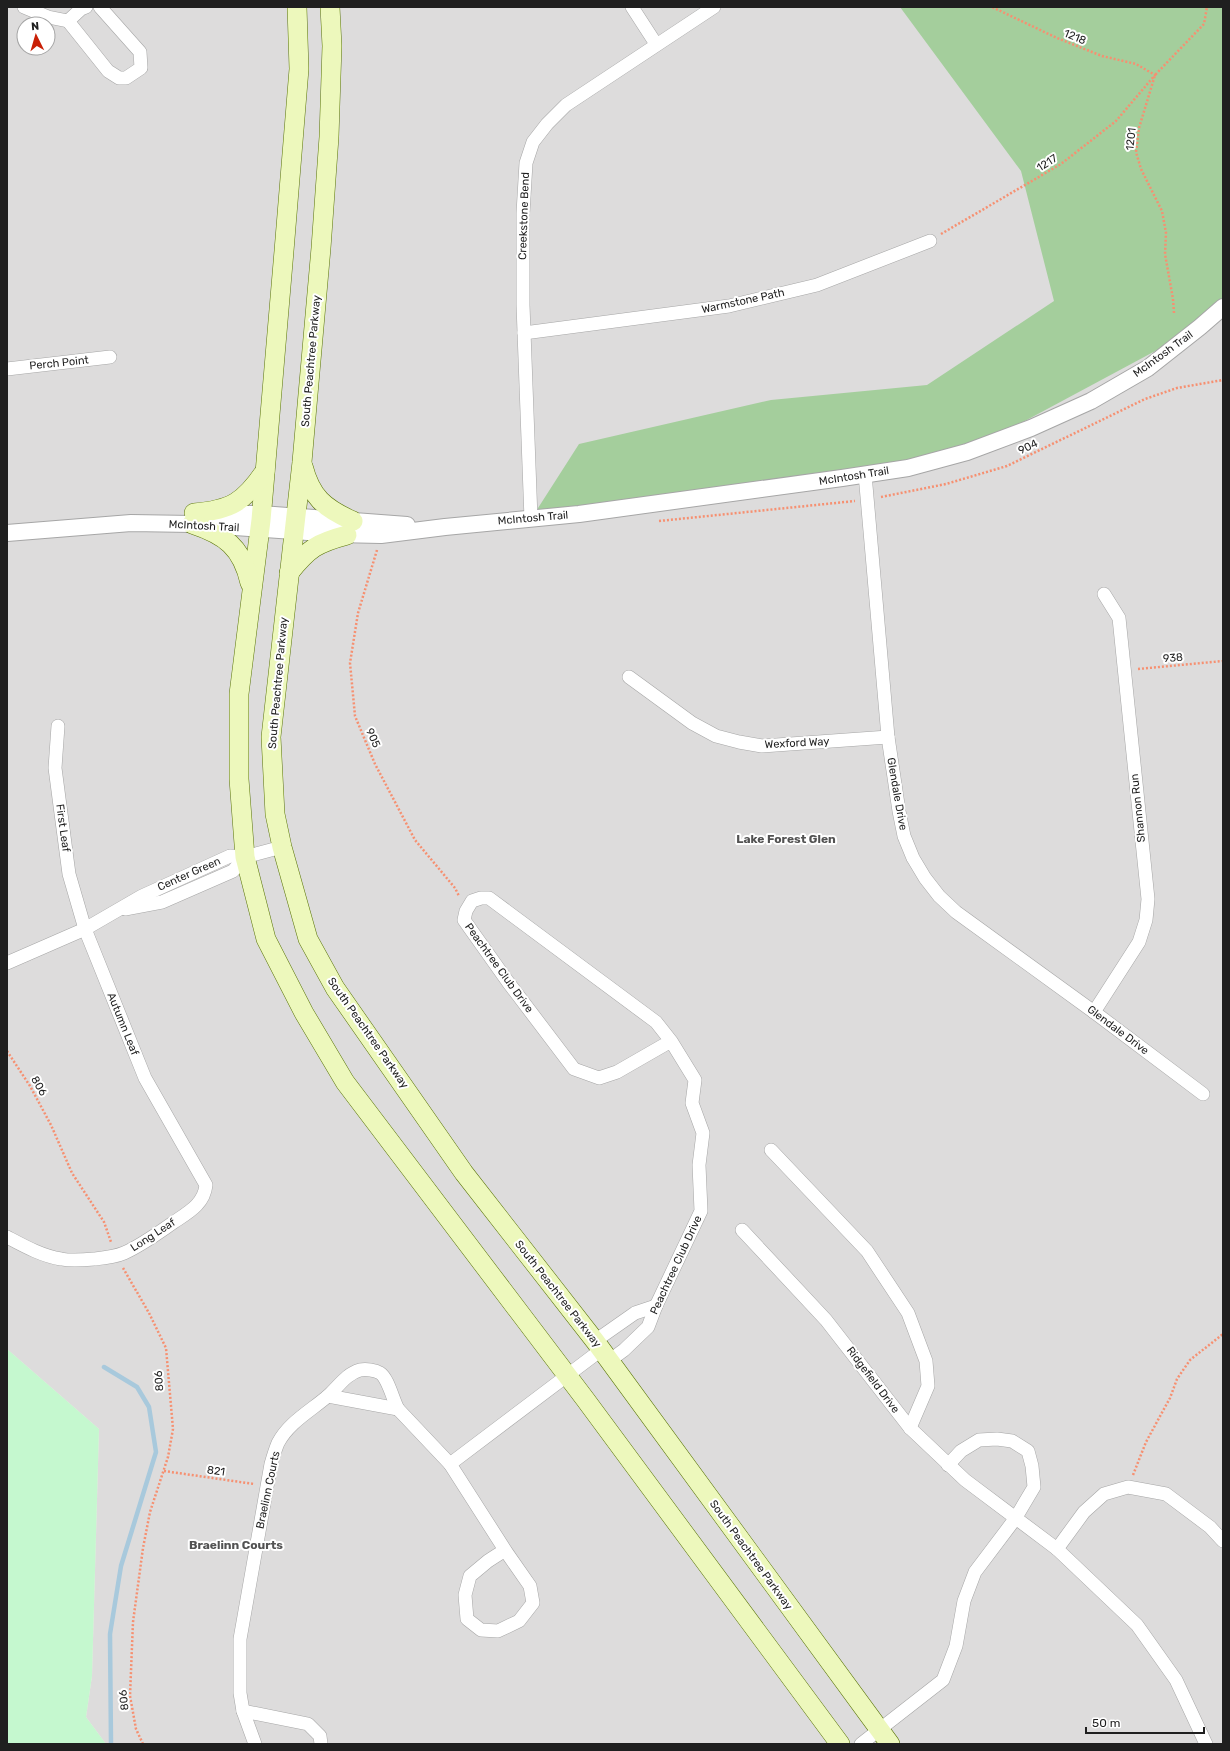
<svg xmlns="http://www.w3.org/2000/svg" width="1230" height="1751" font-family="Rubik,sans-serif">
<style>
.residential{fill:#dddcdc;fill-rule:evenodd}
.forest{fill:#a4ce9c}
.park{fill:#c5f8cf}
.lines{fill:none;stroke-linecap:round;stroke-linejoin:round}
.stream{stroke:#a8c9dc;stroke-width:4.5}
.minor-casing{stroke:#a6a6a6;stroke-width:14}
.tertiary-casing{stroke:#a6a6a6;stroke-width:18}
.secondary-casing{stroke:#5a7508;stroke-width:20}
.path{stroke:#f69071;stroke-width:2.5;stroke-dasharray:2 2;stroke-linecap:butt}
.minor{stroke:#fff;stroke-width:13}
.tertiary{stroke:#fff;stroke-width:16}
.secondary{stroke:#edf8bc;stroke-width:19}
.labels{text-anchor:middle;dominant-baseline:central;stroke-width:4;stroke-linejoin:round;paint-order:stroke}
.street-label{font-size:11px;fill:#1f1f1f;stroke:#fff}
.neighbourhood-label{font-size:12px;font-weight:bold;fill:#525252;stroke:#fff}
</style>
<rect width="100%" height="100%" fill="#f0eee6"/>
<!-- residential -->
<path class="residential" d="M 7,7 L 1223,7 L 1223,1744 L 106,1744 L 86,1717 L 92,1676 L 99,1429 L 7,1349 ZM 24,24 L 48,24 L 48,48 L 24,48 Z"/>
<!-- forest -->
<path class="forest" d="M 900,7 L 1223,7 L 1223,300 L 1200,327 L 967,452 L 531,519 L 579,444 L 771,400 L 927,385 L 1054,301 L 1021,171 Z"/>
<!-- park -->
<path class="park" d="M 7,1349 L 99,1429 L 92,1676 L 86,1717 L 106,1744 L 7,1744 Z"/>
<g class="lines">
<!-- stream -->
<path class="stream" d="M 104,1367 L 137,1387 L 149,1407 L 156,1452 L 121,1566 L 110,1634 L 111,1744"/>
<!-- minor casing -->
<g class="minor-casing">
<g id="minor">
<path d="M 24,7 L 48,17 L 68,21"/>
<path d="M 86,7 L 81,9 L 68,21 L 108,71 L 119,78 L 126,78 L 141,68 L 140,52 L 100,7"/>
<path d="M 632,7 L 656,44"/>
<path d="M 524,333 L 729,306 L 817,285 L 930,241"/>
<path d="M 7,369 L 110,357"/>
<path d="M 865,474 L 888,737 L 899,811 L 904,836 L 913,858 L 925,878 L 939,896 L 956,912 L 1094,1012 L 1203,1094"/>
<path d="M 531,519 L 523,305 L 523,213 L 526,163 L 533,142 L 547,124 L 566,105 L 714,7"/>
<path d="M 629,677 L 692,723 L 716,736 L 739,742 L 762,746 L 888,737"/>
<path d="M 125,909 L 162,902 L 233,871 L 245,857"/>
<path d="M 7,963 L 85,929 L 142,896 L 230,856 L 245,857 L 282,847"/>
<path d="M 1094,1012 L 1139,942 L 1146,920 L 1148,899 L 1119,618 L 1104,594"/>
<path d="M 771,1150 L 867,1251 L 908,1313 L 926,1361 L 928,1386 L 910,1428"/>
<path d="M 742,1230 L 826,1320 L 910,1428 L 965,1480 L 1057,1549"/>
<path d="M 7,1237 C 24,1246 42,1256 61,1259 C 71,1261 84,1260 94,1259 C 104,1258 115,1257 124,1253 C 142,1245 158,1233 174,1222 C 189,1212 204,1204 206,1185 L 145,1078 L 85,929 L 69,874 L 55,768 L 58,726"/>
<path d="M 595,1341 L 635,1313 L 656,1306"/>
<path d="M 609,1361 L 624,1350 L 648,1327 L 656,1306 L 701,1211 L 699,1165 L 703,1133 L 692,1103 L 695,1080 L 671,1041 L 617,1072 L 599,1078 L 574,1069 L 508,982 L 464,920 L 466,911 L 472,901 L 481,898 L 489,898 L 656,1022 L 671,1041"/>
<path d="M 328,1396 L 398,1409"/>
<path d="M 450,1464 L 601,1350"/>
<path d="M 243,1711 L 308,1724 L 320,1736 L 321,1744"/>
<path d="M 255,1744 L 243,1711 L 240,1693 L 240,1639 L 271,1464 C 273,1457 275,1450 278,1443 C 289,1422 312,1410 329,1395 C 339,1386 346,1374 360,1370 C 366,1369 375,1370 380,1373 C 388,1378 393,1400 398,1409 L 450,1464 L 505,1550 L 507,1553 L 530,1586 L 533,1603 L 519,1621 L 498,1631 L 481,1630 L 467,1619 L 465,1595 L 470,1576 L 488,1561 L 505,1550"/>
<path d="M 861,1744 L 943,1680 L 956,1646 L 964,1601 L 975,1572 L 1015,1519 L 1034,1487 L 1032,1466 L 1028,1451 L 1012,1441 L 997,1439 L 979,1440 L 961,1451 L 948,1465"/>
<path d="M 1206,1744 L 1176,1680 L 1137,1625 L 1057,1549 L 1084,1512 L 1104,1494 L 1128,1487 L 1166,1494 L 1210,1527 L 1223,1541"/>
</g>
</g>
<!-- tertiary casing -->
<g class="tertiary-casing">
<g id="tertiary">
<path d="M 213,514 L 261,514 L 407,525"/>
<path d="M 7,533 L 131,523 L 192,524 L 336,534 L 381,535 L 445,527 L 579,514 L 842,478 L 908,468 L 967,452 L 1031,428 L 1091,401 L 1148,368 L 1200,327 L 1223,307"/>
</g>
</g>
<!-- secondary casing -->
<g class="secondary-casing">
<g id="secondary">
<path d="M 297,7 L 299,69 L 284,251 L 261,520 L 239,694 L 239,779 L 245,857 L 266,939 L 304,1013 L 345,1082 L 585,1399 L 840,1744"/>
<path d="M 330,7 L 332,46 L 329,137 L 321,248 L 302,462 L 271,737 L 275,814 L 282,847 L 308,939 L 335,988 L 464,1173 L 595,1341 L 890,1744"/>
<path d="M 303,466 C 311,497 324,508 353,521"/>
<path d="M 194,513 C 231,510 244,502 265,471"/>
<path d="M 192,524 C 225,535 242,547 250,583"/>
<path d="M 289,573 C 309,548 317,543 347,535"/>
</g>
</g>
<!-- path -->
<g class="path">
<path d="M 941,234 L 1061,164 L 1116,121 L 1155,75 L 1136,64 L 1102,56 L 1057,38 L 992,7"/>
<path d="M 1174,313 L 1173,299 L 1165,254 L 1166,233 L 1162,211 L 1141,169 L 1136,152 L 1139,128 L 1155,75 L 1204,24 L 1207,7"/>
<path d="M 881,497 L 946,484 L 1007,466 L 1145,399 L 1177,388 L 1223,380"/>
<path d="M 659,521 L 855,501"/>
<path d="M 377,550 L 358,613 L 350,663 L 355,716 L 375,764 L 415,840 L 455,888 L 459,896"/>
<path d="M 1138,669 L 1223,661"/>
<path d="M 7,1051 L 30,1086 L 51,1125 L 72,1173 L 104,1222 L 111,1242"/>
<path d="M 123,1268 L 149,1313 L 166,1348 L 173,1429 L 168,1457 L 150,1512 L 143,1548 L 133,1622 L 130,1696 L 136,1729 L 143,1744"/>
<path d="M 164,1471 L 254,1484"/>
<path d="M 1133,1475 L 1146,1442 L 1170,1398 L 1177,1379 L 1190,1360 L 1223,1334"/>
</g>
<!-- minor -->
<use href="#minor" class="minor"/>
<!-- tertiary -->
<use href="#tertiary" class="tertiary"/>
<!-- secondary -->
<use href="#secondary" class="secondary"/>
</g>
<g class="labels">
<!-- street labels -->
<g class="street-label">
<text transform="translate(1075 37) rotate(22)">1218</text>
<text transform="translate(1131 139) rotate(-84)">1201</text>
<text transform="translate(1047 163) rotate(-32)">1217</text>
<text transform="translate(524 216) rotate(-88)">Creekstone Bend</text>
<text transform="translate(743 301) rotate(-12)">Warmstone Path</text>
<text transform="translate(1163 354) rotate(-36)">McIntosh Trail</text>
<text transform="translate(311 361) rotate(-85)">South Peachtree Parkway</text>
<text transform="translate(59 363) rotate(-6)">Perch Point</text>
<text transform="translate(1028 447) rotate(-26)">904</text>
<text transform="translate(854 476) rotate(-9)">McIntosh Trail</text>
<text transform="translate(533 518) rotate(-5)">McIntosh Trail</text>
<text transform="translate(204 526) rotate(3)">McIntosh Trail</text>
<text transform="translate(1173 658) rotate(-5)">938</text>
<text transform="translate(278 683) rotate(-85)">South Peachtree Parkway</text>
<text transform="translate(373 738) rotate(66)">905</text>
<text transform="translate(797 743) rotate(-3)">Wexford Way</text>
<text transform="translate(897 794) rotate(80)">Glendale Drive</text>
<text transform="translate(1138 808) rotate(-96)">Shannon Run</text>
<text transform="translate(63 828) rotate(82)">First Leaf</text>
<text transform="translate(189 874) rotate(-24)">Center Green</text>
<text transform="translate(499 968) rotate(54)">Peachtree Club Drive</text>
<text transform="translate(123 1024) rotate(68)">Autumn Leaf</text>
<text transform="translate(1118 1030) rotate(37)">Glendale Drive</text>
<text transform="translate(368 1033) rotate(55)">South Peachtree Parkway</text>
<text transform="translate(39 1086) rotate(60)">806</text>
<text transform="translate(153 1235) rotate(-33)">Long Leaf</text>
<text transform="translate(676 1265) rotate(-65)">Peachtree Club Drive</text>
<text transform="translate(558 1294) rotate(52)">South Peachtree Parkway</text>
<text transform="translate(873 1380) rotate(53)">Ridgefield Drive</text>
<text transform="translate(159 1381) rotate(-94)">806</text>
<text transform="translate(216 1471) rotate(8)">821</text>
<text transform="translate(268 1490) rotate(-78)">Braelinn Courts</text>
<text transform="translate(751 1555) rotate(54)">South Peachtree Parkway</text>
<text transform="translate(124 1700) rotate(-96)">806</text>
</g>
<!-- neighbourhood labels -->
<g class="neighbourhood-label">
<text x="786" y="839">Lake Forest Glen</text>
<text x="236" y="1545">Braelinn Courts</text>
</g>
</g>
<!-- border -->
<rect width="1230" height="1751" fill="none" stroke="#1f1f1f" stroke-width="16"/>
<!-- north arrow -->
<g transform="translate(36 36) rotate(355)"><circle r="19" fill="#ffffff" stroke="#a5a5a5"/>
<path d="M0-3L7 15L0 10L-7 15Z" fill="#c92006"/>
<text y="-6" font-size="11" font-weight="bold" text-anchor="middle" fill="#1f1f1f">N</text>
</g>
<!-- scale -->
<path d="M1086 1727v6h118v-6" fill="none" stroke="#1f1f1f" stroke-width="2"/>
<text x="1092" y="1727" font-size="12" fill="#1f1f1f" stroke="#ffffff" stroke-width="3" paint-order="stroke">50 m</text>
</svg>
